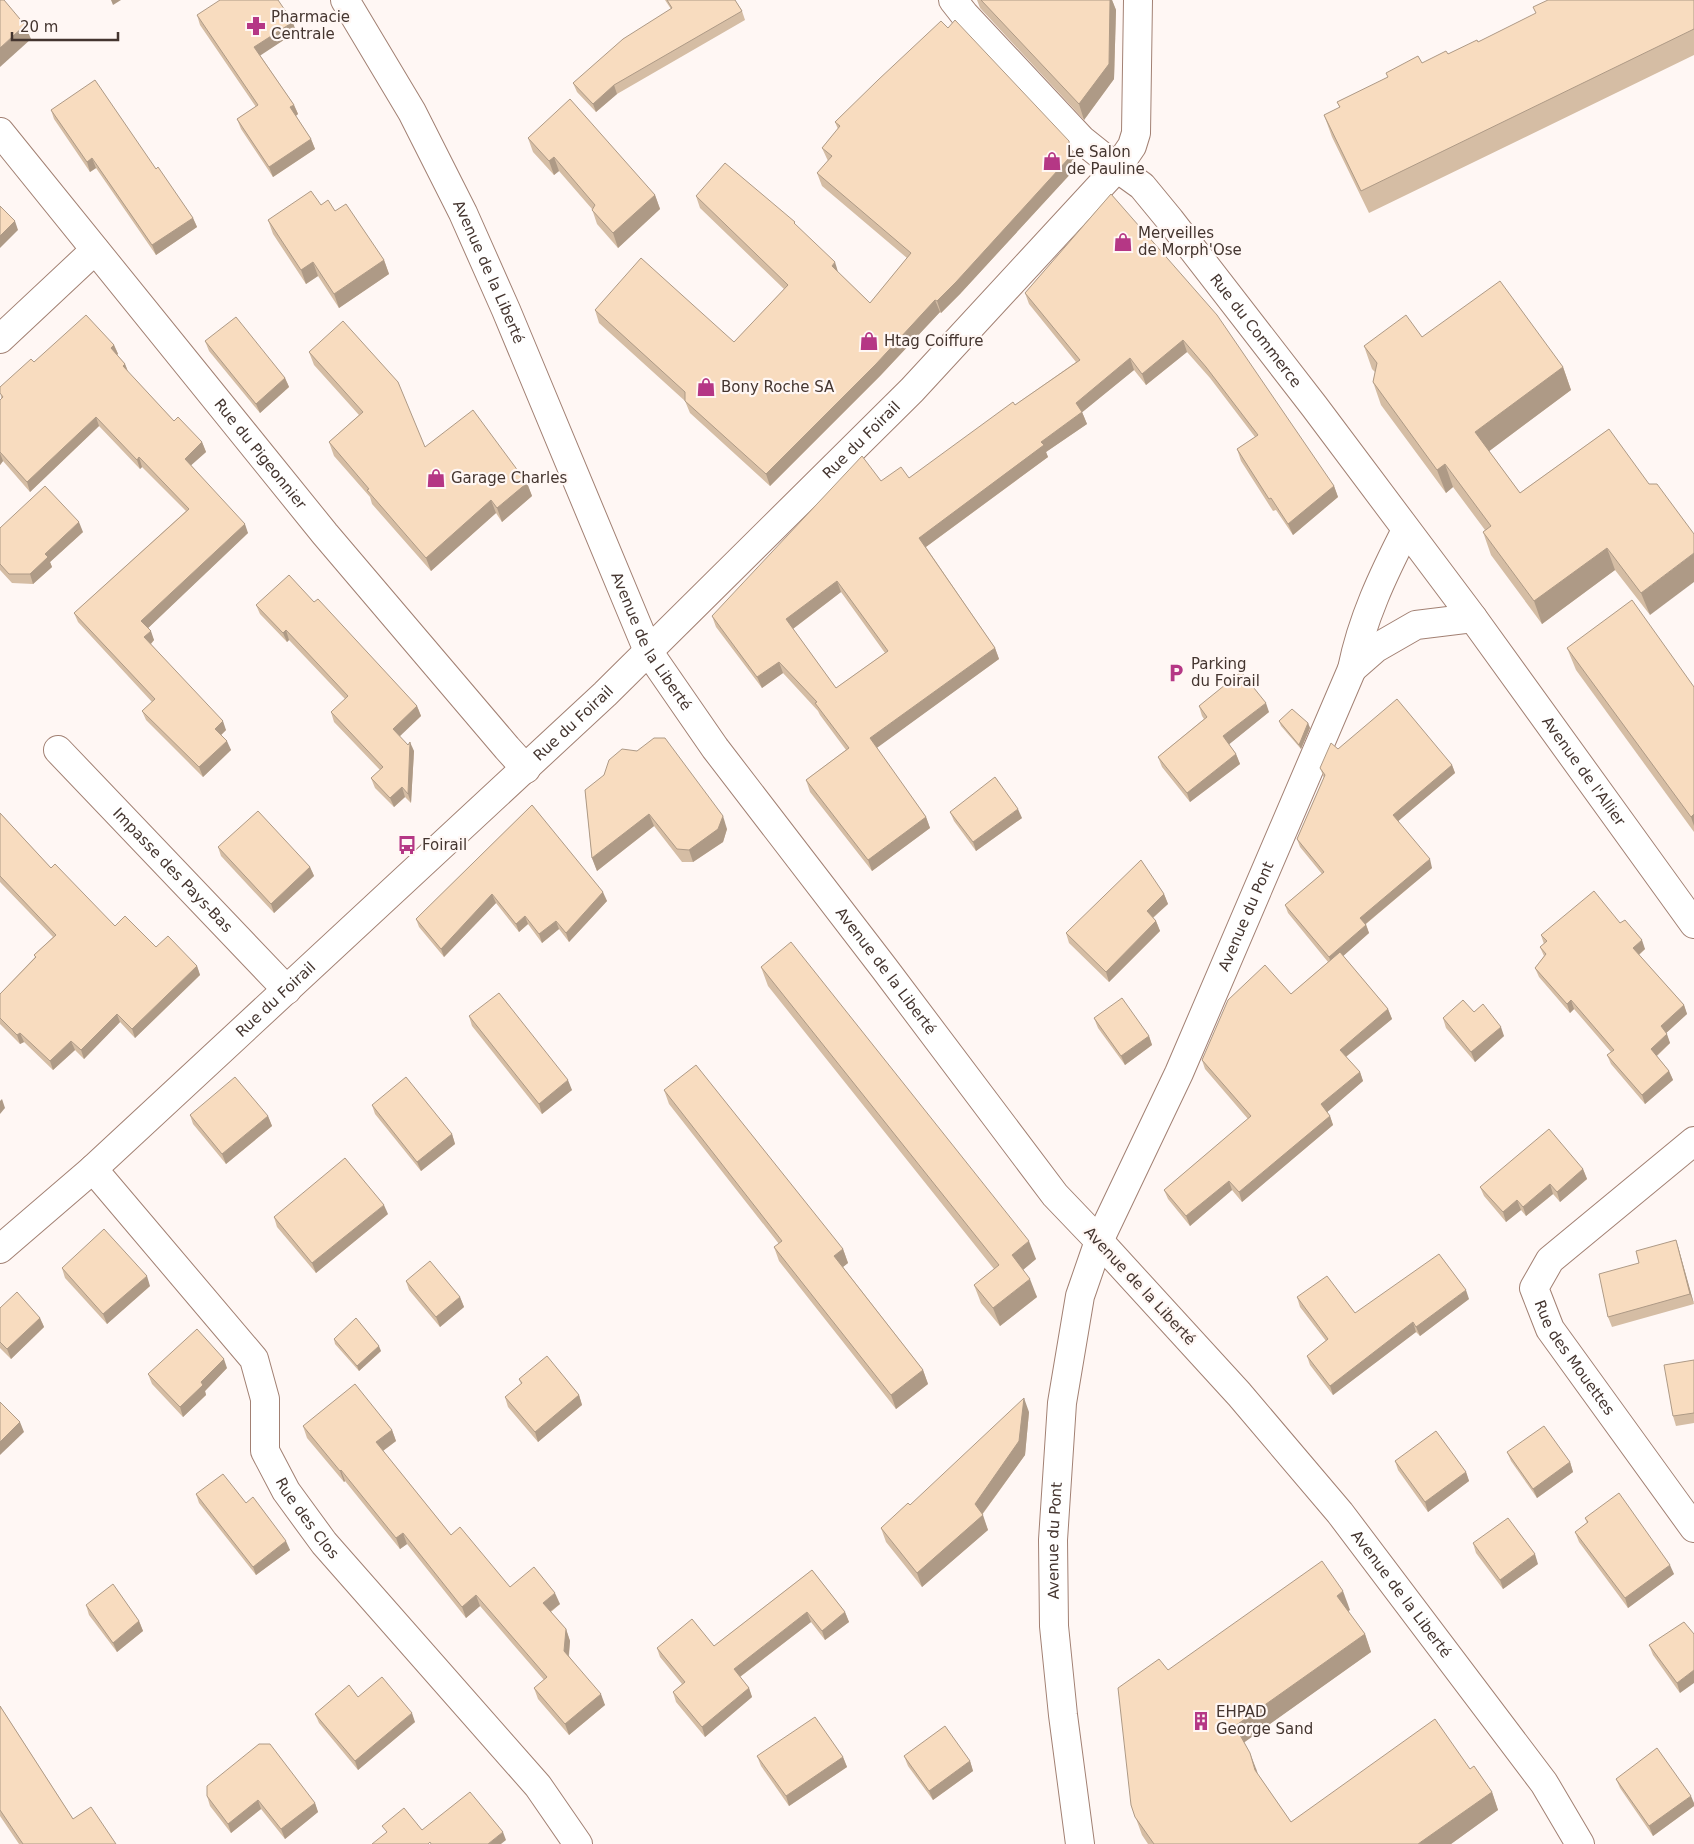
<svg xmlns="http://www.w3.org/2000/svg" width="1694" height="1844" font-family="'DejaVu Sans',sans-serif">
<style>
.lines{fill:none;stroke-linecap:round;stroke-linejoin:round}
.minor-casing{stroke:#a28073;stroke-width:30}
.tertiary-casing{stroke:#a28073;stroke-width:30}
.minor{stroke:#fff;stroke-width:28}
.tertiary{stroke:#fff;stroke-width:28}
.wall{fill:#d5bda4;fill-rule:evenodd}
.shaded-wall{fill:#ae9a86}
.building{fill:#f8dcbf;stroke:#ae9a86;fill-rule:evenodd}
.labels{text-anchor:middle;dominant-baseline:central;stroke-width:4.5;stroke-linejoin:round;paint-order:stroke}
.poi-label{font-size:15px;fill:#44352f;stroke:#fff7f4;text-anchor:start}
.street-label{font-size:15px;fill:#44352f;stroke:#fff7f4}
</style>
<rect width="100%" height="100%" fill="#fff7f4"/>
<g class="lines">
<!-- minor casing -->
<g class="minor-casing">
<g id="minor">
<path id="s1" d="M 0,132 L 325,534 L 507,748 L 526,769"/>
<path d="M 0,339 L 95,250"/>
<path id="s2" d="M 1473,618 L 1694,924"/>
<path id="s3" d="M 58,750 L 287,990"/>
<path id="s4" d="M 1694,1141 L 1550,1260 L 1534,1288 L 1550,1329 L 1694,1528"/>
<path id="s5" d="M 93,1169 L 254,1359 L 265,1399 L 265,1451 L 286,1491 L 324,1543 L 538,1786 L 578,1844"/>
<path id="s6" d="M 1099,1241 L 1239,1394 L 1340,1513 L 1544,1783 L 1580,1844"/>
<path id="s7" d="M 0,1249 L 93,1169 L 605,694 L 912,390 L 1117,168 L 1082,140 L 964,14 L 953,0"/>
</g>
</g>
<!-- tertiary casing -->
<g class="tertiary-casing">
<g id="tertiary">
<path id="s8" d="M 345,0 L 412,112 L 463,213 L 506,310 L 648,651 L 715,748 L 884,968 L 1055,1195 L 1099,1241"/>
<path id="s9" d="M 1138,0 L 1136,133 L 1132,146 L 1117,168 L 1142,186 L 1170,220 L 1314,406 L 1473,618 L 1416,625 L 1376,648 L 1352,669"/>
<path id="s10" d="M 1080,1844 L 1063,1715 L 1054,1626 L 1053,1540 L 1062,1403 L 1080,1296 L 1099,1241 L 1179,1073 L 1352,669 C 1362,619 1383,575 1406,530"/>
</g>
</g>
<!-- minor -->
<use href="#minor" class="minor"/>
<!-- tertiary -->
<use href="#tertiary" class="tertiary"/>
</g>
<!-- wall -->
<g class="wall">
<path d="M 665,0 L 735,0 L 742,11 L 745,20 L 617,94 L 596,112 L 577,92 L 573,83 L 671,9 Z"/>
<path d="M 977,0 L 1112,0 L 1116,10 L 1114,79 L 1084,120 L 980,8 Z"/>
<path d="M 1694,0 L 1694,55 L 1369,213 L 1332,137 L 1324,115 L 1340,108 L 1337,102 L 1422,63 L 1448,54 L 1478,42 Z"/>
<path d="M 197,15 L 296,32 L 260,55 L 294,105 L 298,114 L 296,116 L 311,139 L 315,149 L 273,177 L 241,129 L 237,119 L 256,107 L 200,25 Z"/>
<path d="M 51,110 L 156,169 L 193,218 L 197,227 L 156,255 L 96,168 L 90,172 L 54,119 Z"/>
<path d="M 835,122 L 1073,153 L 1074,170 L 960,294 L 941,313 L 940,312 L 880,376 L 770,486 L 690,413 L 685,401 L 599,323 L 595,310 L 734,342 L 784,289 L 700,208 L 696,196 L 797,226 L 838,272 L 870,303 L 907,258 L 822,186 L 817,173 L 828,161 L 822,148 L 838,129 Z"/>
<path d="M 528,138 L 655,195 L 660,209 L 618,248 L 597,224 L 592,209 L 559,171 L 554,175 L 533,152 Z"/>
<path d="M 1111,194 L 1334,486 L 1338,497 L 1293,535 L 1276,510 L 1273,511 L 1241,461 L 1237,449 L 1255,437 L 1210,378 L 1187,352 L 1146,385 L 1134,370 L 1082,412 L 1087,424 L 1046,452 L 1048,457 L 926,547 L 995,648 L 999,659 L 876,748 L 926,817 L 930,828 L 872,871 L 810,792 L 806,780 L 846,750 L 820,715 L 818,711 L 783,673 L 762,688 L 716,627 L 712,616 L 881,481 L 909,478 L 1015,405 L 1076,362 L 1029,304 L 1025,293 ZM 841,592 L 885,653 L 836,688 L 793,629 Z"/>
<path d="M 321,205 L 384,260 L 389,274 L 339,308 L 318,276 L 306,284 L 273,234 L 268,220 Z"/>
<path d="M 1422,337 L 1563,367 L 1571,390 L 1489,451 L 1520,493 L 1609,429 L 1650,615 L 1615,570 L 1542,624 L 1491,555 L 1483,532 L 1485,530 L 1453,487 L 1446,493 L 1381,405 L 1373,382 L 1375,372 L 1372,369 L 1364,346 Z"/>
<path d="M 205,341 L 285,378 L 289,387 L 260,413 L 209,351 Z"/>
<path d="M 114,345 L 118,354 L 117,355 L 125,364 L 128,372 L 174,421 L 202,442 L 206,452 L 191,465 L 248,533 L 148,628 L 154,640 L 151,644 L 226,730 L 221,735 L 231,750 L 203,777 L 146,720 L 142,711 L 152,702 L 78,622 L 74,613 L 186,511 L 142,467 L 140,469 L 99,426 L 30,492 L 3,461 L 0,465 L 0,400 L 1,399 L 0,387 L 34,362 Z"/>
<path d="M 309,352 L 425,447 L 527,483 L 532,496 L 502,522 L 496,513 L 431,571 L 372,504 L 370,497 L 334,456 L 329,442 L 359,415 L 314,365 Z"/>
<path d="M 0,528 L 83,532 L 50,562 L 52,567 L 33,584 L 12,583 L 0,570 Z"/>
<path d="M 314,602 L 417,706 L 421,716 L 399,736 L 414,751 L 411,803 L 405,797 L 394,807 L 375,788 L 371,778 L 380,770 L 334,722 L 331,712 L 345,699 L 289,640 L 287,642 L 260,614 L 256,605 Z"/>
<path d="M 1567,648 L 1694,687 L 1694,832 L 1576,670 Z"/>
<path d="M 1199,706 L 1269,712 L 1229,744 L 1236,754 L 1240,764 L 1190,802 L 1162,767 L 1158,757 L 1204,719 L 1202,716 Z"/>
<path d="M 1279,721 L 1308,723 L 1310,728 L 1301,749 L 1281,726 Z"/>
<path d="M 1338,749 L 1452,765 L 1455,773 L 1398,821 L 1432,868 L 1366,924 L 1369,933 L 1343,956 L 1388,1009 L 1392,1019 L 1346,1057 L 1360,1072 L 1363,1081 L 1327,1112 L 1330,1116 L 1333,1125 L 1242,1202 L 1232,1190 L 1190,1226 L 1168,1199 L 1164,1190 L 1248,1119 L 1205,1069 L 1202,1060 L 1291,994 L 1328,962 L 1288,913 L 1285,905 L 1322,874 L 1300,847 L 1297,839 L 1324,778 L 1320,768 Z"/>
<path d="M 585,790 L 727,829 L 723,842 L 693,862 L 682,862 L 654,826 L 597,871 L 592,858 Z"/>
<path d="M 532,805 L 607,901 L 569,942 L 559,929 L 542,943 L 528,924 L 519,932 L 496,903 L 444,957 L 419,927 L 416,919 Z"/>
<path d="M 950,812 L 1022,818 L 976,851 L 954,821 Z"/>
<path d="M 0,813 L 51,868 L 115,926 L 156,947 L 197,966 L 200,975 L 135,1038 L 120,1022 L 84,1059 L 75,1050 L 53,1070 L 24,1042 L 20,1044 L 0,1024 L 0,994 L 35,957 L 34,955 L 53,937 L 0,882 Z"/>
<path d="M 218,847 L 310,867 L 314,876 L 274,913 L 221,856 Z"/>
<path d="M 1164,894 L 1168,904 L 1153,918 L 1156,921 L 1160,931 L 1109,982 L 1069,943 L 1066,933 Z"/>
<path d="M 1620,923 L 1645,949 L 1639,955 L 1684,1005 L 1687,1014 L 1666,1033 L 1670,1043 L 1657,1056 L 1669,1071 L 1673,1080 L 1645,1104 L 1611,1064 L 1607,1055 L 1611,1052 L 1574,1009 L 1570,1013 L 1539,977 L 1535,968 L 1544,956 L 1540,947 L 1544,944 L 1541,935 Z"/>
<path d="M 761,967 L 1036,1259 L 1023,1270 L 1037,1297 L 1000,1326 L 981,1303 L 974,1285 L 994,1269 L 768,986 Z"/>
<path d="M 1474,1012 L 1504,1036 L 1475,1062 L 1446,1028 L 1443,1018 Z"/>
<path d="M 469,1016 L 572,1090 L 542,1114 L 472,1026 Z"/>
<path d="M 1094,1018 L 1149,1036 L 1152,1045 L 1125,1065 L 1098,1028 Z"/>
<path d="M 664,1090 L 843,1249 L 848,1263 L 843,1267 L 923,1370 L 928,1384 L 896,1409 L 779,1261 L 774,1247 L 779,1244 L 669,1104 Z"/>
<path d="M 372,1105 L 452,1134 L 455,1144 L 421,1171 L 375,1114 Z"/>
<path d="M 190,1115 L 268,1116 L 272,1126 L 226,1164 L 193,1124 Z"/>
<path d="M 1583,1169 L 1587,1179 L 1560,1202 L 1553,1194 L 1526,1216 L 1521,1210 L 1506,1222 L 1484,1196 L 1480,1187 Z"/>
<path d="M 388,1214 L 316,1273 L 277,1227 L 274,1217 Z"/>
<path d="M 1676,1240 L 1679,1250 L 1694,1304 L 1612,1327 L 1608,1317 L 1639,1263 Z"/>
<path d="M 62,1268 L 150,1286 L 107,1324 L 65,1278 Z"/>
<path d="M 406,1281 L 460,1297 L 464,1307 L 440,1327 L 409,1290 Z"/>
<path d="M 1297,1297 L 1355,1313 L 1469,1299 L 1420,1336 L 1416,1332 L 1333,1395 L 1310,1365 L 1307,1356 L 1326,1341 L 1300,1307 Z"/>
<path d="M 0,1308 L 40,1318 L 44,1327 L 11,1359 L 0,1348 Z"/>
<path d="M 334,1339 L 381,1351 L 359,1371 L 335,1344 Z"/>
<path d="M 1694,1360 L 1694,1423 L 1676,1426 L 1673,1416 Z"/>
<path d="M 227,1368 L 205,1391 L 206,1395 L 183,1417 L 152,1384 L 148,1374 Z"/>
<path d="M 519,1379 L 579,1395 L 582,1405 L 538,1442 L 508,1407 L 505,1397 L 521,1384 Z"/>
<path d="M 1029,1412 L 1025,1455 L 982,1515 L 988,1530 L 922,1587 L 886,1542 L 881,1528 Z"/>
<path d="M 303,1426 L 392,1430 L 396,1441 L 383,1451 L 451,1535 L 510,1587 L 560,1604 L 551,1612 L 566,1629 L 570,1641 L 569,1656 L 605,1705 L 569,1735 L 538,1699 L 534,1688 L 544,1680 L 480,1606 L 466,1618 L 407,1544 L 400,1549 L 345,1481 L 344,1482 L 307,1438 Z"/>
<path d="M 1507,1452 L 1570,1462 L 1573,1472 L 1537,1498 L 1511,1461 Z"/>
<path d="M 1395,1461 L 1466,1472 L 1469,1481 L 1428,1512 L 1398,1470 Z"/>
<path d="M 196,1494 L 246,1503 L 290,1550 L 256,1575 L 199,1503 Z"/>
<path d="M 1585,1518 L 1674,1574 L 1628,1608 L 1579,1542 L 1575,1532 L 1587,1523 Z"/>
<path d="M 1473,1543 L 1538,1564 L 1503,1589 L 1476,1553 Z"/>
<path d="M 812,1570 L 845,1612 L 849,1622 L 825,1640 L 811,1622 L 740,1677 L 749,1688 L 752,1697 L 705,1737 L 676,1702 L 673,1692 L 682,1684 L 660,1657 L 657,1648 L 714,1646 Z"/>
<path d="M 86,1605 L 139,1621 L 143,1631 L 117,1652 L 89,1615 Z"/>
<path d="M 1350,1610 L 1348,1611 L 1365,1634 L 1371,1652 L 1244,1742 L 1257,1773 L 1291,1822 L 1470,1769 L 1492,1792 L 1498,1810 L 1451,1844 L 1148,1844 L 1142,1835 L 1131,1805 L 1168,1670 Z"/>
<path d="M 1694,1635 L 1680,1693 L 1653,1655 L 1649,1645 Z"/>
<path d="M 358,1697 L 415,1722 L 358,1770 L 319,1723 L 315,1714 Z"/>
<path d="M 0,1706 L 73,1819 L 116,1844 L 19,1844 L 0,1816 Z"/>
<path d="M 757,1756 L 843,1757 L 847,1767 L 789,1806 L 761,1766 Z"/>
<path d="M 904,1756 L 970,1761 L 973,1771 L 933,1800 L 908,1766 Z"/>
<path d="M 1616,1779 L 1694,1803 L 1694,1806 L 1653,1836 L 1620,1788 Z"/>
<path d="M 207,1796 L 315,1803 L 318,1812 L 285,1839 L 261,1809 L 231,1833 L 210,1806 Z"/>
</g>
<!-- shaded-wall -->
<g class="shaded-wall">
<path d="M 111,0 L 121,0 L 113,5 Z"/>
<path d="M 1110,0 L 1112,0 L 1116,10 L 1114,79 L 1084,120 L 1079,104 Z"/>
<path d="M 293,22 L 296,32 L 258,57 L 254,47 Z"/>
<path d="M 25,25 L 31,39 L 0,67 L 0,48 Z"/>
<path d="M 614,85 L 617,94 L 596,112 L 593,104 Z"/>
<path d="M 294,105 L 298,114 L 294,117 L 290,107 Z"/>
<path d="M 311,139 L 315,149 L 273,177 L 269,167 Z"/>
<path d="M 1069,141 L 1073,153 L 1074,170 L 960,294 L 941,313 L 937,301 Z"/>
<path d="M 554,157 L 559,171 L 554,175 L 549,161 Z"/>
<path d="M 92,158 L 96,168 L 90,172 L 87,162 Z"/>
<path d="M 655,195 L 660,209 L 618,248 L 613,233 Z"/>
<path d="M 193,218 L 197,227 L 156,255 L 152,245 Z"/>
<path d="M 15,221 L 18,230 L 0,248 L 0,236 Z"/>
<path d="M 384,260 L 389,274 L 339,308 L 334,294 Z"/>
<path d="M 313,262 L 318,276 L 306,284 L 301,270 Z"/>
<path d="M 835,262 L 839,275 L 832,266 Z"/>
<path d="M 935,300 L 940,312 L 880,376 L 770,486 L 766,474 Z"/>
<path d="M 1183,340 L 1187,352 L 1146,385 L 1142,374 Z"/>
<path d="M 114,345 L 118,354 L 114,357 L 111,348 Z"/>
<path d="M 1130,358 L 1134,370 L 1080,414 L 1076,403 Z"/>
<path d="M 125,364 L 129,374 L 123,366 Z"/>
<path d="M 1563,367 L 1571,390 L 1484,455 L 1475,432 Z"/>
<path d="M 285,378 L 289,387 L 260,413 L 256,404 Z"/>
<path d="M 1082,412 L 1087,424 L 1046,452 L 1048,457 L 923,549 L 919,538 L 1041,442 Z"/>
<path d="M 96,417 L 99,426 L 30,492 L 27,482 Z"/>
<path d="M 202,442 L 206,452 L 188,468 L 185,459 Z"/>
<path d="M 0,453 L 3,461 L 0,465 Z"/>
<path d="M 139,457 L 142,467 L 140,469 L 137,460 Z"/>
<path d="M 1445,464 L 1453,487 L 1446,493 L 1437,470 Z"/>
<path d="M 527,483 L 532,496 L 502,522 L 497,508 Z"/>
<path d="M 1334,486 L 1338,497 L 1293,535 L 1288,524 Z"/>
<path d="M 491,500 L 496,513 L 431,571 L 426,558 Z"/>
<path d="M 79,522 L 83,532 L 50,562 L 52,567 L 33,584 L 30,574 L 45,554 Z"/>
<path d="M 245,524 L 248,533 L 145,631 L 141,621 Z"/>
<path d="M 1607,548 L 1615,570 L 1542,624 L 1534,601 Z"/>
<path d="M 1694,553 L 1694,582 L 1650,615 L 1641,593 Z"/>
<path d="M 837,581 L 841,592 L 790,631 L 786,619 Z"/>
<path d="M 286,630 L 289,640 L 287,642 L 283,633 Z"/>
<path d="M 151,631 L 154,640 L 148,647 L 144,637 Z"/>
<path d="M 995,648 L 999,659 L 874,750 L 870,738 Z"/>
<path d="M 779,662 L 783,673 L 762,688 L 757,677 Z"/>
<path d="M 1266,703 L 1269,712 L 1227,746 L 1223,736 Z"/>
<path d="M 417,706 L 421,716 L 397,739 L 393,729 Z"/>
<path d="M 223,721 L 226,730 L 218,738 L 215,729 Z"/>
<path d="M 1308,723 L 1310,728 L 1301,749 L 1299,745 Z"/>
<path d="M 227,741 L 231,750 L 203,777 L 199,767 Z"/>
<path d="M 410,742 L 414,751 L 411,803 L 408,794 Z"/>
<path d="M 1236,754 L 1240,764 L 1190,802 L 1187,793 Z"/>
<path d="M 1452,765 L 1455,773 L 1396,823 L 1393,815 Z"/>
<path d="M 402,787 L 405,797 L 394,807 L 390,798 Z"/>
<path d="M 1018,809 L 1022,818 L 976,851 L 973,842 Z"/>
<path d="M 649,814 L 654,826 L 597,871 L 592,858 Z"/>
<path d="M 1694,814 L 1694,826 L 1691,817 Z"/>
<path d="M 723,816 L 727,829 L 723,842 L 693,862 L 689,850 Z"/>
<path d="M 926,817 L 930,828 L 872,871 L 868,860 Z"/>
<path d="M 1430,859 L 1432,868 L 1363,926 L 1360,918 Z"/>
<path d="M 310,867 L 314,876 L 274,913 L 271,904 Z"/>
<path d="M 603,892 L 607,901 L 569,942 L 566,933 Z"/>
<path d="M 492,894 L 496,903 L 444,957 L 441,949 Z"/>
<path d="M 1164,894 L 1168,904 L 1150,920 L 1147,911 Z"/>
<path d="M 525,916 L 528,924 L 519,932 L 516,924 Z"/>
<path d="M 556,921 L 559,929 L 542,943 L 539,934 Z"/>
<path d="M 1156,921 L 1160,931 L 1109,982 L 1106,972 Z"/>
<path d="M 1366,925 L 1369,933 L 1332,966 L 1329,957 Z"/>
<path d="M 1642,940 L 1645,949 L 1636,957 L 1633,948 Z"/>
<path d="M 197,966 L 200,975 L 135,1038 L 132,1029 Z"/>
<path d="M 1571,1000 L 1574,1009 L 1570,1013 L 1567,1004 Z"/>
<path d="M 1684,1005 L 1687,1014 L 1664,1035 L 1661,1026 Z"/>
<path d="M 1388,1009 L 1392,1019 L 1343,1059 L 1340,1050 Z"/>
<path d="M 117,1014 L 120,1022 L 84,1059 L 81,1050 Z"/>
<path d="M 1501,1027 L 1504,1036 L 1475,1062 L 1471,1052 Z"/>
<path d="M 20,1033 L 24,1042 L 20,1044 L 17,1035 Z"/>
<path d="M 1667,1034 L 1670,1043 L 1654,1058 L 1651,1049 Z"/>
<path d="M 1149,1036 L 1152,1045 L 1125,1065 L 1121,1056 Z"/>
<path d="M 71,1041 L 75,1050 L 53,1070 L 50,1061 Z"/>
<path d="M 1669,1071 L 1673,1080 L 1645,1104 L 1642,1095 Z"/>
<path d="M 1360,1072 L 1363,1081 L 1325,1114 L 1321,1104 Z"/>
<path d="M 568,1080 L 572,1090 L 542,1114 L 539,1104 Z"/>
<path d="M 2,1099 L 5,1108 L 0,1114 L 0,1101 Z"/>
<path d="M 268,1116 L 272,1126 L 226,1164 L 222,1154 Z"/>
<path d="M 1330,1116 L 1333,1125 L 1242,1202 L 1239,1192 Z"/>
<path d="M 452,1134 L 455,1144 L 421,1171 L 417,1162 Z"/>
<path d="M 1583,1169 L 1587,1179 L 1560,1202 L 1557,1192 Z"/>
<path d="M 1229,1181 L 1232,1190 L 1190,1226 L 1186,1216 Z"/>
<path d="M 1550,1184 L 1553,1194 L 1526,1216 L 1523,1207 Z"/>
<path d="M 1517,1200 L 1521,1210 L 1506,1222 L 1503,1212 Z"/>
<path d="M 384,1205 L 388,1214 L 316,1273 L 312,1263 Z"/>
<path d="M 1676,1240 L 1679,1250 L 1694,1304 L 1690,1294 Z"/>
<path d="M 1029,1241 L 1036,1259 L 1018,1274 L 1012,1255 Z"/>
<path d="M 843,1249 L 848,1263 L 839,1270 L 834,1256 Z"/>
<path d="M 147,1276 L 150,1286 L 107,1324 L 103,1314 Z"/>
<path d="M 1030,1279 L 1037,1297 L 1000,1326 L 993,1308 Z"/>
<path d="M 1466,1290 L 1469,1299 L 1420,1336 L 1416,1327 Z"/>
<path d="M 460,1297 L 464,1307 L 440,1327 L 436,1317 Z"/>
<path d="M 40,1318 L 44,1327 L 11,1359 L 7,1349 Z"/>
<path d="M 1413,1322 L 1416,1332 L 1333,1395 L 1330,1386 Z"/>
<path d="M 379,1346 L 381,1351 L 359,1371 L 357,1366 Z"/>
<path d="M 224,1359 L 227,1368 L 205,1391 L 206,1395 L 183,1417 L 180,1407 L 201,1382 Z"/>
<path d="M 923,1370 L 928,1384 L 896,1409 L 891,1395 Z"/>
<path d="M 579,1395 L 582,1405 L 538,1442 L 535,1432 Z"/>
<path d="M 1024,1398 L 1029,1412 L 1025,1455 L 980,1517 L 983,1515 L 988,1530 L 922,1587 L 917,1573 L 975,1504 Z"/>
<path d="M 20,1422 L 24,1432 L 0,1455 L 0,1442 Z"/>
<path d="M 392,1430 L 396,1441 L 380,1453 L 376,1442 Z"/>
<path d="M 1570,1462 L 1573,1472 L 1537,1498 L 1533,1489 Z"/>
<path d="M 341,1470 L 345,1481 L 344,1482 L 340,1471 Z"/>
<path d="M 1466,1472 L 1469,1481 L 1428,1512 L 1425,1502 Z"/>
<path d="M 403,1533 L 407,1544 L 400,1549 L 396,1538 Z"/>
<path d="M 286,1541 L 290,1550 L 256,1575 L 253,1567 Z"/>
<path d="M 1535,1554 L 1538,1564 L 1503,1589 L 1500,1580 Z"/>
<path d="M 1670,1565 L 1674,1574 L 1628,1608 L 1625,1598 Z"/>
<path d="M 1343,1591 L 1350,1610 L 1344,1614 L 1337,1596 Z"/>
<path d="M 555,1593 L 560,1604 L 547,1614 L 543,1603 Z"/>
<path d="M 476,1595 L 480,1606 L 466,1618 L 462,1607 Z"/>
<path d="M 807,1612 L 811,1622 L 737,1679 L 734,1669 Z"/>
<path d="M 845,1612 L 849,1622 L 825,1640 L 822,1631 Z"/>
<path d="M 139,1621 L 143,1631 L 117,1652 L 113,1643 Z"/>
<path d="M 566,1629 L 570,1641 L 568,1662 L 564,1651 Z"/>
<path d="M 1365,1634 L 1371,1652 L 1242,1744 L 1235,1726 Z"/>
<path d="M 1694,1670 L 1694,1683 L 1680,1693 L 1677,1683 Z"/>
<path d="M 749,1688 L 752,1697 L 705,1737 L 702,1727 Z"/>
<path d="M 601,1694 L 605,1705 L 569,1735 L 565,1724 Z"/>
<path d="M 412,1713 L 415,1722 L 358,1770 L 355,1761 Z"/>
<path d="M 1250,1753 L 1257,1771 L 1261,1788 L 1255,1770 Z"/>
<path d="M 843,1757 L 847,1767 L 789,1806 L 786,1796 Z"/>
<path d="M 970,1761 L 973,1771 L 933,1800 L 929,1791 Z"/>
<path d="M 1492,1792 L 1498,1810 L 1451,1844 L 1418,1844 Z"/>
<path d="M 1691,1796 L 1694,1803 L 1694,1806 L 1653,1836 L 1649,1826 Z"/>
<path d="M 258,1800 L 261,1809 L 231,1833 L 228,1824 Z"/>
<path d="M 315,1803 L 318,1812 L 285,1839 L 281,1829 Z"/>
<path d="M 503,1832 L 506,1840 L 501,1844 L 488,1844 Z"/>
</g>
<!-- building -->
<g class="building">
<path d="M 0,0 L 4,0 L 25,25 L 0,48 Z"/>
<path d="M 220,0 L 278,0 L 293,22 L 254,47 L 294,105 L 290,107 L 311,139 L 269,167 L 237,119 L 258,105 L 197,15 Z"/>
<path d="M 667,0 L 735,0 L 742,11 L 614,85 L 593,104 L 573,83 L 623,39 L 672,8 Z"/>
<path d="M 981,0 L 1110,0 L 1109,64 L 1079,104 Z"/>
<path d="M 1548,0 L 1694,0 L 1694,29 L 1361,191 L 1324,115 L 1340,107 L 1337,102 L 1388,77 L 1386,73 L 1418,56 L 1422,63 L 1446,51 L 1448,54 L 1477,40 L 1478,42 L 1536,13 L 1533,7 Z"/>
<path d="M 955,20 L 1069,141 L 1069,158 L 956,282 L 937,301 L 935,300 L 876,364 L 766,474 L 685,401 L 685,392 L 595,310 L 641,258 L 734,342 L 788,285 L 696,196 L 725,163 L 795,222 L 794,223 L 835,262 L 832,266 L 870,303 L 911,253 L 817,173 L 832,156 L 822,148 L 840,126 L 835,122 L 878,80 L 941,21 L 948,28 Z"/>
<path d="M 95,80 L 156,169 L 158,167 L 193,218 L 152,245 L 92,158 L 87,162 L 51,110 Z"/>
<path d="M 570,99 L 655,195 L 613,233 L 592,210 L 595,205 L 554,157 L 549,161 L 528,138 Z"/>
<path d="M 311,191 L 321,205 L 328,200 L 335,211 L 346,204 L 384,260 L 334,294 L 313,262 L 301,270 L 268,220 Z"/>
<path d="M 1111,194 L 1217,315 L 1334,486 L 1288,524 L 1271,498 L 1269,499 L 1237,449 L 1258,435 L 1206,367 L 1183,340 L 1142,374 L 1130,358 L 1076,403 L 1082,412 L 1041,442 L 1044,445 L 919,538 L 995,648 L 870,738 L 926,817 L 868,860 L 806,780 L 849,748 L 815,703 L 817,702 L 779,662 L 757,677 L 712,616 L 862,456 L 881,481 L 901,467 L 909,478 L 1013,402 L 1015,405 L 1080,360 L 1025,293 ZM 837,581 L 888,651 L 836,688 L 786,619 Z"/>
<path d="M 0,206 L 15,221 L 0,236 Z"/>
<path d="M 1500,281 L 1563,367 L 1475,432 L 1520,493 L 1609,429 L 1649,484 L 1657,484 L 1694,534 L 1694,553 L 1641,593 L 1607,548 L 1534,601 L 1483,532 L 1491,526 L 1445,464 L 1437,470 L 1373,382 L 1377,363 L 1364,346 L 1406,315 L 1422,337 Z"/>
<path d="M 86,315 L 114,345 L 111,348 L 125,364 L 123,366 L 174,421 L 178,417 L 202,442 L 185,459 L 245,524 L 141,621 L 151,631 L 144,637 L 223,721 L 215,729 L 227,741 L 199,767 L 142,711 L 155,699 L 74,613 L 189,509 L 139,457 L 137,460 L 96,417 L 27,482 L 0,452 L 0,400 L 3,397 L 0,393 L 0,387 L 31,359 L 34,362 Z"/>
<path d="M 236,317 L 285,378 L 256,404 L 205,341 Z"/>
<path d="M 343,321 L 398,382 L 425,447 L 473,410 L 527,483 L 497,508 L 491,500 L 426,558 L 367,490 L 369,489 L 329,442 L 363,412 L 309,352 Z"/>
<path d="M 45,486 L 79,522 L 45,554 L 48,557 L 30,574 L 9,574 L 0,564 L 0,528 Z"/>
<path d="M 289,575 L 314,602 L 318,599 L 417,706 L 393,729 L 408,745 L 410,742 L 408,794 L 402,787 L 390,798 L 371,778 L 383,767 L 331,712 L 348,696 L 286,630 L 283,633 L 256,605 Z"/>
<path d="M 1632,600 L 1694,687 L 1694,814 L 1691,817 L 1567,648 Z"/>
<path d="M 1241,672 L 1266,703 L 1223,736 L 1236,754 L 1187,793 L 1158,757 L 1207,717 L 1199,706 Z"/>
<path d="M 1397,699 L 1452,765 L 1393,815 L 1430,859 L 1360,918 L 1366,925 L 1329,957 L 1285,905 L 1324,872 L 1297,839 L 1325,775 L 1320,768 L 1331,743 L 1338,749 Z"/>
<path d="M 1292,709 L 1308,723 L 1299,745 L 1279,721 Z"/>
<path d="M 654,738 L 665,738 L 723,816 L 718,829 L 689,850 L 677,849 L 649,814 L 592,858 L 585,790 L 604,775 L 609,760 L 622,749 L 637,751 Z"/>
<path d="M 995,777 L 1018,809 L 973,842 L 950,812 Z"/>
<path d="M 532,805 L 603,892 L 566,933 L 556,921 L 539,934 L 525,916 L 516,924 L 492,894 L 441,949 L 416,919 Z"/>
<path d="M 258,811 L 310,867 L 271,904 L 218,847 Z"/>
<path d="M 0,813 L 51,868 L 55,864 L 115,926 L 125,916 L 156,947 L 168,936 L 197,966 L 132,1029 L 117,1014 L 81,1050 L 71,1041 L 50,1061 L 20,1033 L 17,1035 L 0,1018 L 0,994 L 36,957 L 34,955 L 56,935 L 0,876 Z"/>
<path d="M 1141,860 L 1164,894 L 1147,911 L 1156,921 L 1106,972 L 1066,933 Z"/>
<path d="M 1594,891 L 1620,923 L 1625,920 L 1642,940 L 1633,948 L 1684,1005 L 1661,1026 L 1667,1034 L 1651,1049 L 1669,1071 L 1642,1095 L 1607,1055 L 1614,1050 L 1571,1000 L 1567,1004 L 1535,968 L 1546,954 L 1540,947 L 1547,941 L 1541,935 Z"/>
<path d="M 791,942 L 1029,1241 L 1012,1255 L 1030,1279 L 993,1308 L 974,1285 L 999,1265 L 761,967 Z"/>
<path d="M 1340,952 L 1388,1009 L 1340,1050 L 1360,1072 L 1321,1104 L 1330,1116 L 1239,1192 L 1229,1181 L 1186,1216 L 1164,1190 L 1251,1116 L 1202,1060 L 1228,1000 L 1265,965 L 1291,994 Z"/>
<path d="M 499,993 L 568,1080 L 539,1104 L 469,1016 Z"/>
<path d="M 1122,998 L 1149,1036 L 1121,1056 L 1094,1018 Z"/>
<path d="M 1463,1000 L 1474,1012 L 1483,1004 L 1501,1027 L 1471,1052 L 1443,1018 Z"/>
<path d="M 696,1065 L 843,1249 L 834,1256 L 923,1370 L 891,1395 L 774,1247 L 782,1241 L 664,1090 Z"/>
<path d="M 235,1077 L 268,1116 L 222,1154 L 190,1115 Z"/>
<path d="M 406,1077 L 452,1134 L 417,1162 L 372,1105 Z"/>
<path d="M 1549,1129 L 1583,1169 L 1557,1192 L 1550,1184 L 1523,1207 L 1517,1200 L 1503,1212 L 1480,1187 Z"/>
<path d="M 345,1158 L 384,1205 L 312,1263 L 274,1217 Z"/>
<path d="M 104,1229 L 147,1276 L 103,1314 L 62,1268 Z"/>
<path d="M 1676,1240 L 1690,1294 L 1608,1317 L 1599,1274 L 1639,1263 L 1636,1251 Z"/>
<path d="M 1439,1254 L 1466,1290 L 1416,1327 L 1413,1322 L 1330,1386 L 1307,1356 L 1328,1339 L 1297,1297 L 1327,1276 L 1355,1313 Z"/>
<path d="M 430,1261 L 460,1297 L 436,1317 L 406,1281 Z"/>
<path d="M 17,1292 L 40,1318 L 7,1349 L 0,1342 L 0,1308 Z"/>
<path d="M 356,1318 L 379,1346 L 357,1366 L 334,1339 Z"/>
<path d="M 197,1329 L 224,1359 L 201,1382 L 203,1385 L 180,1407 L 148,1374 Z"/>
<path d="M 547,1356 L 579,1395 L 535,1432 L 505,1397 L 522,1383 L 519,1379 Z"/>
<path d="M 1694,1360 L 1694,1413 L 1673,1416 L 1664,1365 Z"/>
<path d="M 355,1384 L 392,1430 L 376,1442 L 451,1535 L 460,1527 L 510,1587 L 534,1567 L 555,1593 L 543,1603 L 566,1629 L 564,1651 L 601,1694 L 565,1724 L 534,1688 L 547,1677 L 476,1595 L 462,1607 L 403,1533 L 396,1538 L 341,1470 L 340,1471 L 303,1426 Z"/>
<path d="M 1024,1398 L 1019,1441 L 975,1504 L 983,1515 L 917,1573 L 881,1528 L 908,1503 L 910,1505 Z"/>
<path d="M 0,1402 L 20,1422 L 0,1442 Z"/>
<path d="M 1544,1426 L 1570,1462 L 1533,1489 L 1507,1452 Z"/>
<path d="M 1436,1431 L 1466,1472 L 1425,1502 L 1395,1461 Z"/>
<path d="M 223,1474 L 246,1503 L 253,1497 L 286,1541 L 253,1567 L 196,1494 Z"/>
<path d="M 1619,1493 L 1670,1565 L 1625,1598 L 1575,1532 L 1588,1522 L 1585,1518 Z"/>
<path d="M 1508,1518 L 1535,1554 L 1500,1580 L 1473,1543 Z"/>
<path d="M 1322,1561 L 1343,1591 L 1337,1596 L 1365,1634 L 1235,1726 L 1250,1753 L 1255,1770 L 1291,1822 L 1435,1719 L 1470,1769 L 1474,1766 L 1492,1792 L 1418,1844 L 1154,1844 L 1135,1817 L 1131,1805 L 1118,1688 L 1159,1659 L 1168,1670 Z"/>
<path d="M 812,1570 L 845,1612 L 822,1631 L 807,1612 L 734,1669 L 749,1688 L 702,1727 L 673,1692 L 685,1682 L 657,1648 L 692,1619 L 714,1646 Z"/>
<path d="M 113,1584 L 139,1621 L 113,1643 L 86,1605 Z"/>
<path d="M 1684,1622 L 1694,1634 L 1694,1670 L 1677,1683 L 1649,1645 Z"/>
<path d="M 382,1677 L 412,1713 L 355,1761 L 315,1714 L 349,1685 L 358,1697 Z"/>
<path d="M 0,1706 L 73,1819 L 91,1807 L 116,1844 L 23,1844 L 0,1810 Z"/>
<path d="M 815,1717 L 843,1757 L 786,1796 L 757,1756 Z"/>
<path d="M 945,1726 L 970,1761 L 929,1791 L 904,1756 Z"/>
<path d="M 259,1744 L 270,1744 L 315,1803 L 281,1829 L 258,1800 L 228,1824 L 207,1796 L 207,1786 Z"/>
<path d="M 1657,1748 L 1691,1796 L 1649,1826 L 1616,1779 Z"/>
<path d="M 470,1792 L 503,1832 L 488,1844 L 431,1844 L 430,1842 L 428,1844 L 372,1844 L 387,1832 L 382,1826 L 404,1808 L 422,1830 Z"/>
</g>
<!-- icons -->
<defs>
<g id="pharmacy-bare" transform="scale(1.5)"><path d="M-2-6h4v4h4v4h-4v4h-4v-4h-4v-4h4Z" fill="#b53785" stroke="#fff7f4" stroke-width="2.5" paint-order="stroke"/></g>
<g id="shop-bare" transform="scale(1.5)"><path d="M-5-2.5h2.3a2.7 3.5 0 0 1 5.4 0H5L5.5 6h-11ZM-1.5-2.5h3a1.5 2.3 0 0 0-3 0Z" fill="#b53785" stroke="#fff7f4" stroke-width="2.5" paint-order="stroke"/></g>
<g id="parking-bare" transform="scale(1.5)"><path d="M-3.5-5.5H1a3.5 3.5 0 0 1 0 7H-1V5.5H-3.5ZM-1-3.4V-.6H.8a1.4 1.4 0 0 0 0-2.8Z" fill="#b53785" stroke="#fff7f4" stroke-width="2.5" paint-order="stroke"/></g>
<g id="bus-bare" transform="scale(1.5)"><path d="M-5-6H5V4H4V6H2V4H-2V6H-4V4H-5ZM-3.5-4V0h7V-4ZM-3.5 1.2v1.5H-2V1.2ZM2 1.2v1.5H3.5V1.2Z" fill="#b53785" stroke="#fff7f4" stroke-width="2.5" paint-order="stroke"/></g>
<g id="building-bare" transform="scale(1.5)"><path d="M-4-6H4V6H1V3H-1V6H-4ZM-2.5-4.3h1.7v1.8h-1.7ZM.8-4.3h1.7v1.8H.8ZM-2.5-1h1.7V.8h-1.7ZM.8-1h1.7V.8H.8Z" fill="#b53785" stroke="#fff7f4" stroke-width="2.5" paint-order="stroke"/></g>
</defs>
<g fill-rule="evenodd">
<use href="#pharmacy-bare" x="256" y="26"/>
<use href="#shop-bare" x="1052" y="161"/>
<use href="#shop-bare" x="1123" y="242"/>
<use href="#shop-bare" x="869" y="341"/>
<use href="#shop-bare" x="706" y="387"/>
<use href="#shop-bare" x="436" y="478"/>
<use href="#parking-bare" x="1176" y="673"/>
<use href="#bus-bare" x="407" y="845"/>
<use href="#building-bare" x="1201" y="1721"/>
</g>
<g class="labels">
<!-- poi labels -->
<g class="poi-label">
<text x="271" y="17">Pharmacie<tspan x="271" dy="17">Centrale</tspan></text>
<text x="1067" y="152">Le Salon<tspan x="1067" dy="17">de Pauline</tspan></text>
<text x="1138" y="233">Merveilles<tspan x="1138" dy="17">de Morph'Ose</tspan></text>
<text x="884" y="341">Htag Coiffure</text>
<text x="721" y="387">Bony Roche SA</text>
<text x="451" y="478">Garage Charles</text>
<text x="1191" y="664">Parking<tspan x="1191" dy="17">du Foirail</tspan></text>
<text x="422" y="845">Foirail</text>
<text x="1216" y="1712">EHPAD<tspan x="1216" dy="17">George Sand</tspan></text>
</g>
<!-- street labels -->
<g class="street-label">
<text stroke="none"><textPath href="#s8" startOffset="308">Avenue de la Liberté</textPath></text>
<text stroke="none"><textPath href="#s9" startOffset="388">Rue du Commerce</textPath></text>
<text stroke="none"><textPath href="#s7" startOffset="1182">Rue du Foirail</textPath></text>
<text stroke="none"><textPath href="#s1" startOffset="414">Rue du Pigeonnier</textPath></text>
<text stroke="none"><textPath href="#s8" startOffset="712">Avenue de la Liberté</textPath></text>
<text stroke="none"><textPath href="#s7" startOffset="778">Rue du Foirail</textPath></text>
<text stroke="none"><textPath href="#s2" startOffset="189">Avenue de l'Allier</textPath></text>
<text stroke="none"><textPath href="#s3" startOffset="166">Impasse des Pays-Bas</textPath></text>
<text stroke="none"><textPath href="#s10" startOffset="966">Avenue du Pont</textPath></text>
<text stroke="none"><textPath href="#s8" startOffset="1118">Avenue de la Liberté</textPath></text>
<text stroke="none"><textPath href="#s7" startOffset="372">Rue du Foirail</textPath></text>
<text transform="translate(1140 1286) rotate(47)">Avenue de la Liberté</text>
<text stroke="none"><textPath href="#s4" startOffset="300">Rue des Mouettes</textPath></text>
<text stroke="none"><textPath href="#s5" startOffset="422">Rue des Clos</textPath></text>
<text stroke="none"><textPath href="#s10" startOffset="305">Avenue du Pont</textPath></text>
<text stroke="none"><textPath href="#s6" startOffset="465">Avenue de la Liberté</textPath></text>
</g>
</g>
<!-- scale -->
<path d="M12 32v8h106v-8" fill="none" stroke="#44352f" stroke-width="2.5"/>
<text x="20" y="32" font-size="15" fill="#44352f" stroke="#fff7f4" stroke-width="4" paint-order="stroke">20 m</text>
</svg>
